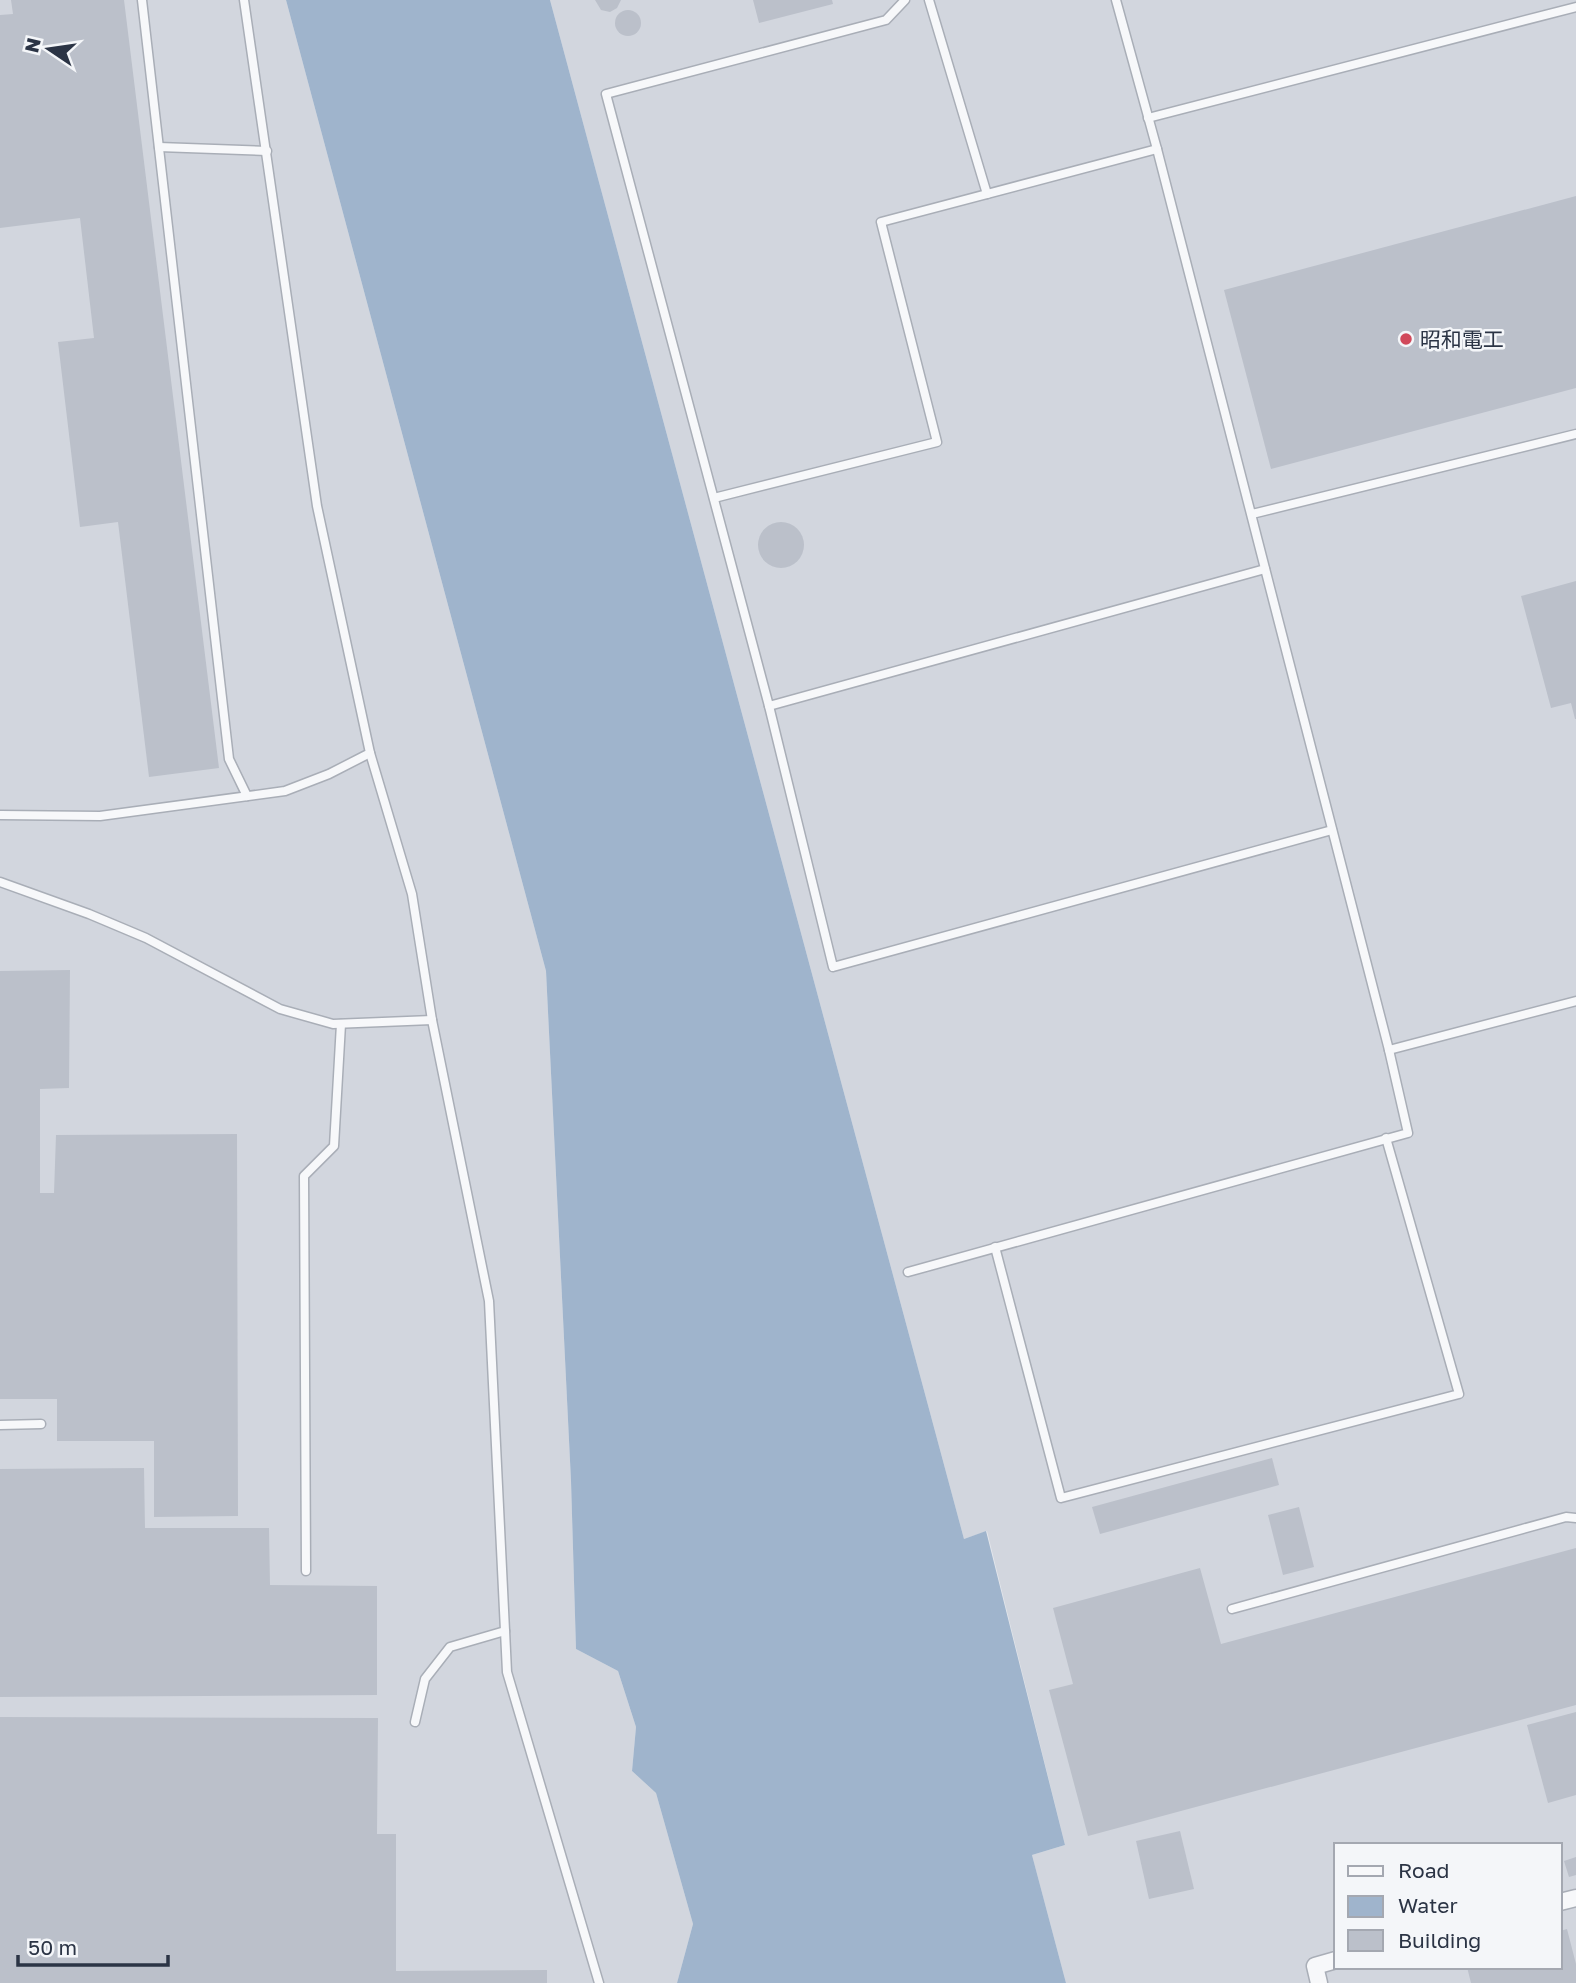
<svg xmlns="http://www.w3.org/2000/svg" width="1576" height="1983" font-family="'Golos Text','Noto Sans JP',sans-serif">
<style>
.built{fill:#d2d6de;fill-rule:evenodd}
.water{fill:#9fb4cc}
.building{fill:#bbc0ca}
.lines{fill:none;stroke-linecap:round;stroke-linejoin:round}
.service-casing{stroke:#a9aeb7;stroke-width:11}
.minor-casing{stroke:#a9aeb7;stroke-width:19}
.service{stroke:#f7f8fa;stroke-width:8}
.minor{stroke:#f7f8fa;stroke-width:16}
.poi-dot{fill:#d1495b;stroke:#f4f6f9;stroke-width:2.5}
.labels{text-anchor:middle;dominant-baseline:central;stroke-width:5;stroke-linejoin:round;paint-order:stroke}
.poi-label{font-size:21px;fill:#2b3445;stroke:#f4f6f9;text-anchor:start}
</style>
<rect width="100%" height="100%" fill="#e4e7ec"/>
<!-- built -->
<g class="built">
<path d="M 0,0 L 286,0 L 546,971 L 571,1481 L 576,1649 L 618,1671 L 636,1727 L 632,1771 L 656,1793 L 693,1924 L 677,1983 L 0,1983 Z"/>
<path d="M 550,0 L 1576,0 L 1576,1983 L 1066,1983 L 1032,1855 L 1065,1845 L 987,1531 L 964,1539 ZM 1336,1845 L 1560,1845 L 1560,1967 L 1336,1967 Z"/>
</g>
<!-- water -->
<path class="water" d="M 286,0 L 550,0 L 964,1539 L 986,1531 L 1065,1845 L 1032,1855 L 1066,1983 L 677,1983 L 693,1924 L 656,1793 L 632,1771 L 636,1727 L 618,1671 L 576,1649 L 571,1481 L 546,971 Z"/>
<!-- building -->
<g class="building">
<path d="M 11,0 L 124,0 L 219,768 L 149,777 L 118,522 L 80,527 L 58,342 L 94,338 L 80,218 L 0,228 L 0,15 L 13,14 Z"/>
<path d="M 595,0 L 621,0 L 617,8 L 610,12 L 601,10 Z"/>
<path d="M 753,0 L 832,0 L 833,4 L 759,23 Z"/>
<circle cx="628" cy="23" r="13"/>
<path d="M 1576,196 L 1576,388 L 1271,469 L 1224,290 Z"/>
<circle cx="781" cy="545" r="23"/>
<path d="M 1576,581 L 1576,719 L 1575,719 L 1571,703 L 1551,708 L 1521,596 Z"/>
<path d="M 70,970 L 69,1088 L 40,1089 L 40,1193 L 54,1193 L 56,1135 L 237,1134 L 238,1516 L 154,1517 L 154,1441 L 57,1441 L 57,1399 L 0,1399 L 0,971 Z"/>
<path d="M 1272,1458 L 1279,1485 L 1100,1534 L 1092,1507 Z"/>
<path d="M 144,1468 L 145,1528 L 269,1528 L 270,1585 L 377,1586 L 377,1695 L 0,1697 L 0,1469 Z"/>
<path d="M 1299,1507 L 1314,1567 L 1283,1575 L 1268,1515 Z"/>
<path d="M 1576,1548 L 1576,1705 L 1088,1836 L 1049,1690 L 1073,1684 L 1053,1608 L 1200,1568 L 1221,1644 Z"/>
<path d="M 1576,1712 L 1576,1795 L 1548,1803 L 1527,1725 Z"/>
<path d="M 0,1717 L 378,1718 L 377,1834 L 396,1834 L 396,1971 L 547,1970 L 547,1983 L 0,1983 Z"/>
<path d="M 1180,1831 L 1194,1889 L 1149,1899 L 1136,1841 Z"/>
<path d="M 1576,1857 L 1576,1875 L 1569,1877 L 1564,1861 Z"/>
<path d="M 1567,1929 L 1576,1964 L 1576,1983 L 1471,1983 L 1467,1967 L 1560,1967 L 1560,1931 Z"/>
</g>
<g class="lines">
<!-- service casing -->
<g class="service-casing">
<g id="service">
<path d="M 142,0 L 229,759 L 247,796"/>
<path d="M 905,0 L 886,20 L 606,94 L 769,706 L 833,967 L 1332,830"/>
<path d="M 929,0 L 987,194"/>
<path d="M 1148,118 L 1576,7"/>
<path d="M 159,147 L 267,151"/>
<path d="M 714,498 L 937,442 L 881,222 L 1157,149"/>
<path d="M 1252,514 L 1576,434"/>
<path d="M 769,706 L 1265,569"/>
<path d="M 370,753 L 412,894 L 432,1020 L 489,1301 L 507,1672 L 599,1983"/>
<path d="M 0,815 L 100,816 L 285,791 L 329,774 L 370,753 L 317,506 L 244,0"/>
<path d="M 0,882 L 89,914 L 146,938 L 280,1009 L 333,1024 L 432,1020"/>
<path d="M 1389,1050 L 1576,1001"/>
<path d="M 995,1247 L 1061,1498 L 1459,1394 L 1386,1138"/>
<path d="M 908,1272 L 1408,1133 L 1389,1050 L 1157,149 L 1116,0"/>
<path d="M 0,1425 L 41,1424"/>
<path d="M 306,1571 L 304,1176 L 334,1146 L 341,1024"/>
<path d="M 1232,1609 L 1566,1517 L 1576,1518"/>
<path d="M 415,1722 L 425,1679 L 450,1647 L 505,1631"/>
</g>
</g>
<!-- minor casing -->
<g class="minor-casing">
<g id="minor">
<path d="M 1560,1902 L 1576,1898"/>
<path d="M 1319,1983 L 1315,1966 L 1336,1960"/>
</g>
</g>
<!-- service -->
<use href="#service" class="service"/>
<!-- minor -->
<use href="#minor" class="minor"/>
</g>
<!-- markers -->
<circle class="poi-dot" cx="1406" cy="339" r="7"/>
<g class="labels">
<!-- poi labels -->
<g class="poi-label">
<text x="1420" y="339">昭和電工</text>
</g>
</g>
<!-- legend -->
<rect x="1334" y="1843" width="228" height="126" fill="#f4f6f9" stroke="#a4a8b1" stroke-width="2"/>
<rect x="1348" y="1866" width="35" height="10" fill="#f7f8fa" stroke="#a4a8b1" stroke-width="2"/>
<text x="1398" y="1878" font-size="21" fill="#2b3445">Road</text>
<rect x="1348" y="1896" width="35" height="21" fill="#9fb4cc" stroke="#a4a8b1" stroke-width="2"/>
<text x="1398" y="1913" font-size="21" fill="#2b3445">Water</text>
<rect x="1348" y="1930" width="35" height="21" fill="#bbc0ca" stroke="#a4a8b1" stroke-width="2"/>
<text x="1398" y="1948" font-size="21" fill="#2b3445">Building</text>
<!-- north arrow -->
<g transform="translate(49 49) rotate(283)" stroke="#f4f6f9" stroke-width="5" paint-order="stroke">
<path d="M0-5L12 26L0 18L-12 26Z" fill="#2b3445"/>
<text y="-10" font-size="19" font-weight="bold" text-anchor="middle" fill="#2b3445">N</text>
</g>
<!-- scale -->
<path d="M18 1955v10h150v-10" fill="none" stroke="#2b3445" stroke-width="3.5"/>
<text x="28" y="1955" font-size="21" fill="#2b3445" stroke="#f4f6f9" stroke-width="5" paint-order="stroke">50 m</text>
</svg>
